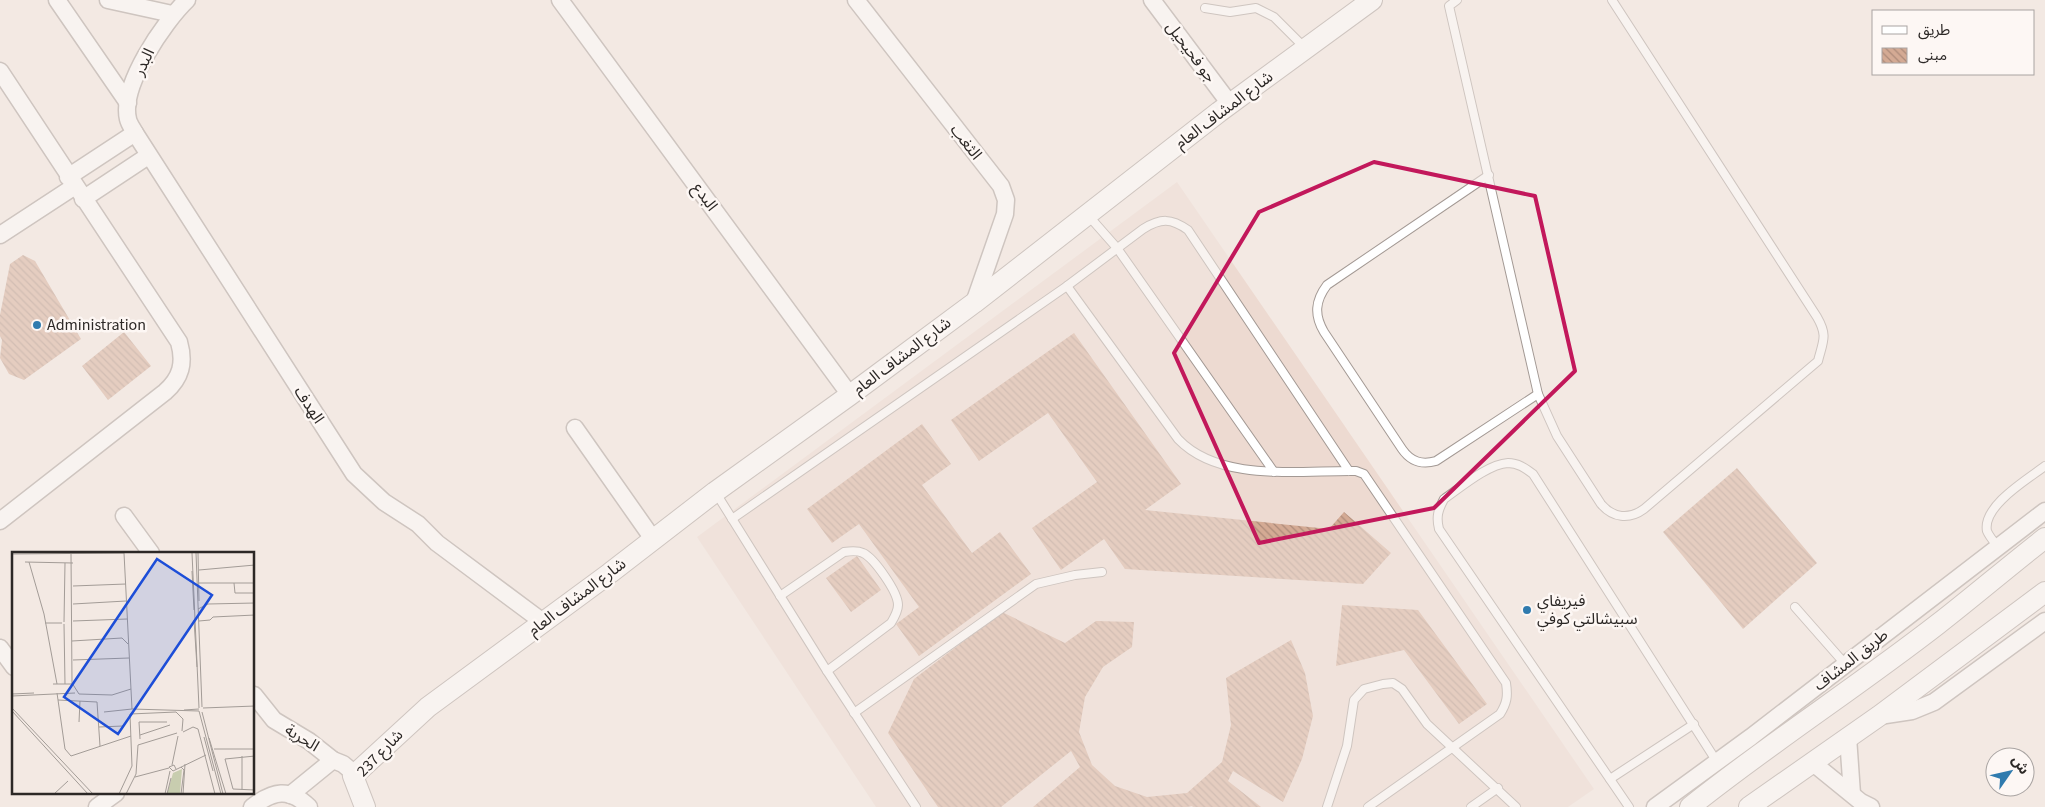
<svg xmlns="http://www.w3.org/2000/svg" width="2045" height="807" font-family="'Source Sans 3','Noto Sans Arabic',sans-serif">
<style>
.built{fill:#eddad1}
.building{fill:url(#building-back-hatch)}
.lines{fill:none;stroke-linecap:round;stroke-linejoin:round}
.service-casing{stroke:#a39994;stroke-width:10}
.minor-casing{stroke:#a39994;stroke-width:19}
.tertiary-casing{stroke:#a39994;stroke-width:22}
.service{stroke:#fff;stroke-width:8}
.minor{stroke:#fff;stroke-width:16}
.tertiary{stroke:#fff;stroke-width:20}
.marked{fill:none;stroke:#c2185b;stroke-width:4;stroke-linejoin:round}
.poi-dot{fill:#307bae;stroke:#fdf7f4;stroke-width:2}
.labels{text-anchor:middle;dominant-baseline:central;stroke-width:5;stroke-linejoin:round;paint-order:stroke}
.street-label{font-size:16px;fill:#2c2826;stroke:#fdf7f4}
.poi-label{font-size:16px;fill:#2c2826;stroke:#fdf7f4;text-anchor:start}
.inset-road{fill:none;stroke:#a39c97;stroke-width:1}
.view{fill:#1d4ed8;fill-opacity:0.15;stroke:#1d4ed8;stroke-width:2.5}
.inset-edge{fill:none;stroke:#2c2826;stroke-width:2.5}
</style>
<defs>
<pattern id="building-back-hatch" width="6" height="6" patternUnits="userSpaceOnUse" patternTransform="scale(1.25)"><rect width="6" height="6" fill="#d4aa94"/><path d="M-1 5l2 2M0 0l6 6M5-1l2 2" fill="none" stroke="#ac8a79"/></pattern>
</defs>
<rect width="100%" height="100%" fill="#f3e9e3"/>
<!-- built -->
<path class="built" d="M 1177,182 L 1594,789 L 1568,807 L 876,807 L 697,537 Z"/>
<!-- building -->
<g class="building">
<path d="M 23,255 L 35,261 L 81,339 L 24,380 L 9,374 L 0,358 L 2,340 L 0,336 L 0,315 L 10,264 Z"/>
<path d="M 124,332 L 151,366 L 108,400 L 82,366 Z"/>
<path d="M 1074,333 L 1181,484 L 1145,510 L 1329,529 L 1344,512 L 1391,553 L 1363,584 L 1125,569 L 1104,539 L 1061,570 L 1032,528 L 1097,482 L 1048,413 L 979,461 L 951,420 Z"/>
<path d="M 922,424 L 951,464 L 922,485 L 972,553 L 1000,532 L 1031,574 L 919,656 L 896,624 L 919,607 L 859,524 L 832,543 L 807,509 Z"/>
<path d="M 1737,468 L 1817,563 L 1743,629 L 1663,532 Z"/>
<path d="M 857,556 L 881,590 L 851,612 L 826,578 Z"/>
<path d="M 1342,605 L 1418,610 L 1487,704 L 1459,724 L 1404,650 L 1336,666 Z"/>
<path d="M 1002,612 L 1065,643 L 1096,621 L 1134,622 L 1132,647 L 1103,667 L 1085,697 L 1079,732 L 1092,765 L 1115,786 L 1147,797 L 1187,793 L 1222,762 L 1231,725 L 1226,678 L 1291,640 L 1305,673 L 1313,716 L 1302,759 L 1283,802 L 1233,771 L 1228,781 L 1261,807 L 1193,807 L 1192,806 L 1187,807 L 1033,807 L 1080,767 L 1071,751 L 1001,807 L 938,807 L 888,733 L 914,679 Z"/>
</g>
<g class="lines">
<!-- service casing -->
<g class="service-casing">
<g id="service">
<path d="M 1457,0 L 1449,6 L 1538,394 L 1557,436 L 1601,504 C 1613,518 1629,520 1644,509 L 1818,361 C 1823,341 1828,336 1817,317 L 1612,0"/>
<path d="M 1205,8 L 1230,12 L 1256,8 L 1274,17 L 1305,48"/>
<path d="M 1489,175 L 1327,285 C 1315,301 1314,315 1324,332 L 1402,449 C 1411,462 1422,465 1436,461 L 1538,394"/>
<path d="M 1087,214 L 1117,248 L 1274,472"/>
<path d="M 1067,286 L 1178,439 C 1220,483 1300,470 1356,471 L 1364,474 L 1506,683 C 1508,696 1507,703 1500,714 L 1368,807"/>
<path d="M 716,493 L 827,671 L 916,807"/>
<path d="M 732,519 L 1067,286 L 1143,229 C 1161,218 1171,218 1188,230 L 1349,471"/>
<path d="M 1998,547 C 1994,542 1989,536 1987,531 C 1982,506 2028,479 2045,466"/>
<path d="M 780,596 L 844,552 C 850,551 857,550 863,553 C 874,558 898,592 898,605 C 898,611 894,618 891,623 L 827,671"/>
<path d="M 1795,607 L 1846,665"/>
<path d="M 854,713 L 1036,584 L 1075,575 L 1102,572"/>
<path d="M 1610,779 L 1694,724"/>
<path d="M 1327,807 L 1347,746 L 1354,700 L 1364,689 L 1383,684 L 1393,683 L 1402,689 L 1427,724 L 1516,807"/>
<path d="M 1471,807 L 1498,788"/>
<path d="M 1629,807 L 1439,529 C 1436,517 1438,510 1444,499 C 1460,488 1488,464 1508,463 C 1518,463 1525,468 1533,474 L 1717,762"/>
</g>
</g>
<!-- minor casing -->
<g class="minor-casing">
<g id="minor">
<path d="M 57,0 L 128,103"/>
<path d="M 108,0 L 172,14"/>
<path d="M 187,0 C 164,22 120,86 128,119 C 129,124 133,129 135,133 L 354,474 L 384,502 L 418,524 L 437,543 L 543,622"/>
<path d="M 560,0 L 850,395"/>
<path d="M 856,0 L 1001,186 L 1006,200 L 1005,214 L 974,303"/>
<path d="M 1152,0 L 1230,104"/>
<path d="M 0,71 L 179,342 C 185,363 181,378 165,392 L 0,521"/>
<path d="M 68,177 L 135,133"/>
<path d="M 83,199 L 148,156"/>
<path d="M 0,235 L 75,186"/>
<path d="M 575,428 L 653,539"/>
<path d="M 124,516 L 151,553"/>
<path d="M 0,648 L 14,667"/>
<path d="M 254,695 L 274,720 L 309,741 L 333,760 L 343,764 L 349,769 L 353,776"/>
<path d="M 1879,716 L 1912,711 L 1934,702 L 2045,621"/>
<path d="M 1848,737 L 1852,794"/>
<path d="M 1813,763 L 1861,802 L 1871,807"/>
<path d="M 290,795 L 333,760"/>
<path d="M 97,807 L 116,793"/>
<path d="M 252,807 C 273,791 289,787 309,807"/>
<path d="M 1655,807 L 1751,737 L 2045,511"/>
</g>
</g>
<!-- tertiary casing -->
<g class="tertiary-casing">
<g id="tertiary">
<path d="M 365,807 L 353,776 L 428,707 L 610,573 L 715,492 L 850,395 L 974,303 L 1219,112 L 1372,0"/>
<path d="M 1690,807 C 1770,743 1857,687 1938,624 C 1974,596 2009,566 2045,538"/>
<path d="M 1749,807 L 1879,716 L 2045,592"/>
</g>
</g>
<!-- service -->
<use href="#service" class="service"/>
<!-- minor -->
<use href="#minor" class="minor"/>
<!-- tertiary -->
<use href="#tertiary" class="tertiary"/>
</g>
<!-- marked area -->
<path d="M0 0H2045V807H0ZM 1374,162 L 1535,196 L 1575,371 L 1434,508 L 1259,543 L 1174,353 L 1259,212 Z" fill="#f3e9e3" fill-opacity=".55" fill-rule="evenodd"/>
<path class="marked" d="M 1374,162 L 1535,196 L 1575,371 L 1434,508 L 1259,543 L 1174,353 L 1259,212 Z"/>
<!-- markers -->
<g class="poi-dot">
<circle cx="37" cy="325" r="5"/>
<circle cx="1527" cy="610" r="5"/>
</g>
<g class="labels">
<!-- street labels -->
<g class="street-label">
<text transform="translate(1191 52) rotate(53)">جو فحيحيل</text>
<text transform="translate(144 62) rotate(-64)">البدر</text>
<text transform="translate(1224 110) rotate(-37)">شارع المشاف العام</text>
<text transform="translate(966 142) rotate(52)">الثغب</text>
<text transform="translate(705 197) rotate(54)">البدع</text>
<text transform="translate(902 356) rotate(-37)">شارع المشاف العام</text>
<text transform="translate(309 405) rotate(57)">الهدف</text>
<text transform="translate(577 597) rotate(-37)">شارع المشاف العام</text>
<text transform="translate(1851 660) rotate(-38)">طريق المشاف</text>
<text transform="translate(302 738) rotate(32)">الحرية</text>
<text transform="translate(380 753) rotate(-46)">شارع 237</text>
</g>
<!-- poi labels -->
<g class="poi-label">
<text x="47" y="325">Administration</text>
<text x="1537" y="601">فيريفاي<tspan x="1537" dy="18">سبيشالتي كوفي</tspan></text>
</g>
</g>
<!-- overview -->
<g transform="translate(12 552)">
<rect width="242" height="242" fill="#f3e9e3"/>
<path d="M 170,217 L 168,242 L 155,242 L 161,221 Z" fill="#c8cdaf"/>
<path class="inset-road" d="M 180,1 L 187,156M 184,1 L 190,155M 186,1 L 187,49M 0,2 L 112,1 L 120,157 L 187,159M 59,2 L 60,131 L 67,142M 13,10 L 61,11M 17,10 L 32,62 L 45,132M 187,18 L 243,13M 180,19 L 182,58M 187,31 L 222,31 L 223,41 L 243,41M 222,31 L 243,31M 61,34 L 114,32M 61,52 L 114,49M 186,57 L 196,52 L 243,51M 182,68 L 185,115M 61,69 L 115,67M 187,69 L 198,68 L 201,65 L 243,63M 52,70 L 53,11M 33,71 L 50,71M 52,72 L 53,132M 60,89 L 110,86 L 116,92M 61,108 L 117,106M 41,132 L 60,132M 45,141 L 53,197 L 59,204 L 119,184M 0,142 L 22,141M 67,142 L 100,143 L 119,137M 0,144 L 63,141M 46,148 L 85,150 L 88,194M 0,156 L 81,242M 191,156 L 243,154M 172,158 L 187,157M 0,159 L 76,242M 187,159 L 209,242M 92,160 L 120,157M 190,160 L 211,242M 67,170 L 68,149M 87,175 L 111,174M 171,180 L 181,175 L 186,177 L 203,242M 128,183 L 158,173M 192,185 L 201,219M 197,186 L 214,242M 128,187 L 127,170 L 155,170M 202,197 L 243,197M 243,204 L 213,207 L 221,237 L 243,238M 160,213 L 166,184M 169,215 L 172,218 L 169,242M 164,217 L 162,213 L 157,215 L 161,219 L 194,203M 123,225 L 157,216M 230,238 L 230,204M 42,242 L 56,229M 107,242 L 120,214 L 118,162 L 164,160 L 171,167 L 170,179M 114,242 L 124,222 L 126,193 L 165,181M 153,242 L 158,219M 155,242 L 159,226M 171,242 L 173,212"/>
<path class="view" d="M 145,7 L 200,43 L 106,182 L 52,145 Z"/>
<rect width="242" height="242" class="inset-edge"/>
</g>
<!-- legend -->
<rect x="1872" y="10" width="162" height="65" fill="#fdf7f4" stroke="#a9a4a2"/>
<rect x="1882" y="26" width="25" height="8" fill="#ffffff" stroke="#a9a4a2"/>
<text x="1918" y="35" font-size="15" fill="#2c2826">طريق</text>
<rect x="1882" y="48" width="25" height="15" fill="url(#building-back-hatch)" stroke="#a9a4a2"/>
<text x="1918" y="60" font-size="15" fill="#2c2826">مبنى</text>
<!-- north arrow -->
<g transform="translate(2010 772) rotate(56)"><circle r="24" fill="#fdf7f4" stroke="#a9a4a2"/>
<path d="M0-4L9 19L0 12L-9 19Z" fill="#307bae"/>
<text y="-8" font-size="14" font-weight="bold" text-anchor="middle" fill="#2c2826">ش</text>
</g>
</svg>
